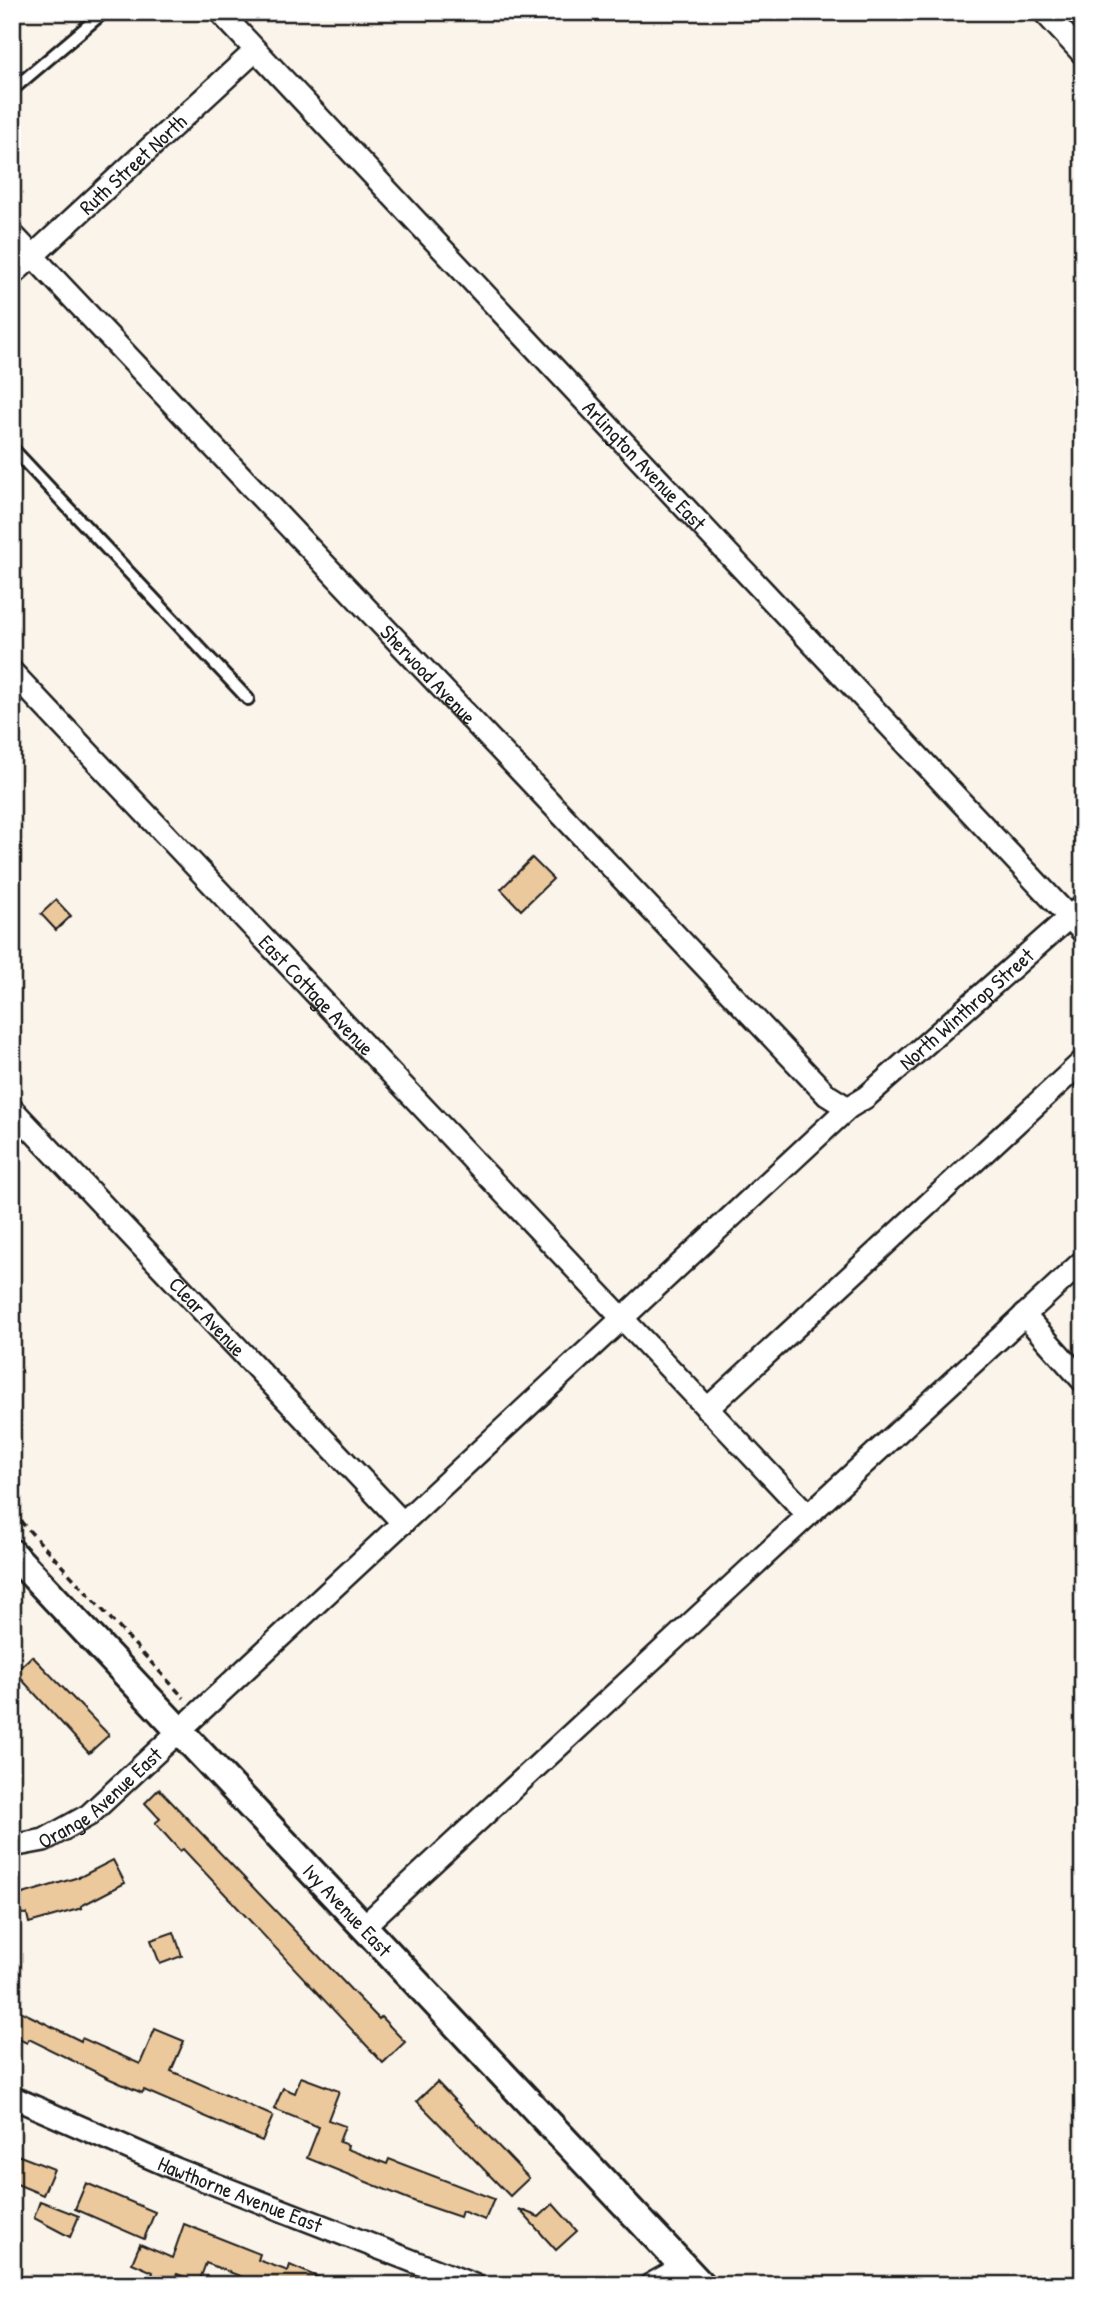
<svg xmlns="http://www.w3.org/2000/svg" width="1095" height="2297" font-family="'Patrick Hand',sans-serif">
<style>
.building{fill:#ecc99d;stroke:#1c1c1c;stroke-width:2}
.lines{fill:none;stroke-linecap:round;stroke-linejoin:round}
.service-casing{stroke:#1c1c1c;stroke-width:16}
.minor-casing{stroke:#1c1c1c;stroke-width:26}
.tertiary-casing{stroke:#1c1c1c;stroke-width:32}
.path{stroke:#1c1c1c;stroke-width:3.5;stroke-dasharray:7 5;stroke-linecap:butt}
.service{stroke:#fff;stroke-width:10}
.minor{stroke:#fff;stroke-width:21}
.tertiary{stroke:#fff;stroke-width:26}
.labels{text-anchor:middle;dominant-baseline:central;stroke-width:6;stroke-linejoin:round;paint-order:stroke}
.street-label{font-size:21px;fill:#1c1c1c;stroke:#fff}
</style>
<rect width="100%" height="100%" fill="#fbf4eb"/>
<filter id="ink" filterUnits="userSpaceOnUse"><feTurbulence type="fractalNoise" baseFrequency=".0143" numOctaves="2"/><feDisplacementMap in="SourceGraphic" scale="14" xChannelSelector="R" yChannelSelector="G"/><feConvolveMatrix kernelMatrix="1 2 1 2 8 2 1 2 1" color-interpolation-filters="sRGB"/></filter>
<g filter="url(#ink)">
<!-- building -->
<g class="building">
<path d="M 532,858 L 553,879 L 521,910 L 501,889 Z"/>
<path d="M 56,900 L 71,916 L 56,930 L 41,914 Z"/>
<path d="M 32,1656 L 109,1735 L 89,1753 L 15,1672 Z"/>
<path d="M 159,1789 L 379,2019 L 381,2017 L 405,2042 L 383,2063 L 183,1849 L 180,1851 L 155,1823 L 160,1819 L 145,1803 Z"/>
<path d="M 113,1860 L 125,1883 L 81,1906 L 82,1908 L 29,1923 L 27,1914 L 12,1913 L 12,1893 L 23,1894 L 82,1876 Z"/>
<path d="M 174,1932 L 182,1956 L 160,1964 L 151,1940 Z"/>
<path d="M 12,2007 L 81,2041 L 82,2038 L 140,2064 L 155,2029 L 184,2041 L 171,2071 L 273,2116 L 262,2141 L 144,2090 L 142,2093 L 110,2079 L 29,2039 L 27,2043 L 12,2036 Z"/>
<path d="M 301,2077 L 339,2091 L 328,2120 L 345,2126 L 339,2142 L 348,2145 L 347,2149 L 387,2164 L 389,2159 L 494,2199 L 485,2220 L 462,2211 L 460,2217 L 416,2202 L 307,2158 L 319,2127 L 274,2109 L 283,2088 L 295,2093 Z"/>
<path d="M 437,2082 L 529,2178 L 510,2196 L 417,2101 Z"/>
<path d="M 12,2153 L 54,2169 L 43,2195 L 12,2182 Z"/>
<path d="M 86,2183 L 155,2212 L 144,2239 L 75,2209 Z"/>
<path d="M 40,2201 L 79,2216 L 70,2237 L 34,2218 Z"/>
<path d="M 553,2204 L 577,2231 L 556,2250 L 519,2209 L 539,2217 Z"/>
<path d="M 184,2224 L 260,2254 L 258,2260 L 288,2271 L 290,2265 L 336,2285 L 263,2285 L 206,2263 L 199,2282 L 177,2274 L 172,2285 L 149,2285 L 153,2272 L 132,2263 L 140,2244 L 172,2258 Z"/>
</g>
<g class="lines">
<!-- service casing -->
<g class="service-casing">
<g id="service">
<path d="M 12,90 L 104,12"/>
<path d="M 12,448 L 248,699"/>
</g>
</g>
<!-- minor casing -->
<g class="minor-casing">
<g id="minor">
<path id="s1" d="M 220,12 L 1083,932"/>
<path d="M 1044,12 L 1083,54"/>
<path id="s2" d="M 12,234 L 827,1095 L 848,1108"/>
<path id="s3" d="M 12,275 L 255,51"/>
<path id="s4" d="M 12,672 L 808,1515"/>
<path id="s5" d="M 12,1109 L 403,1523"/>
<path d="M 1024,1315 L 1083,1381"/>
<path d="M 707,1409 L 1083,1061"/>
<path id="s6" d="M 12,1846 L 44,1840 L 89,1815 L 848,1108 L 866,1097 L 1083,905"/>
<path d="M 364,1926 L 1083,1261"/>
<path id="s7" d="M 12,2097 L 176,2169 L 474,2285"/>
<path d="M 650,2285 L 684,2266"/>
</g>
</g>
<!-- tertiary casing -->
<g class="tertiary-casing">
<g id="tertiary">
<path id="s8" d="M 12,1553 L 701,2285"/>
</g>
</g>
<!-- path -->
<path class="path" d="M 12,1512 L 184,1698"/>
<!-- service -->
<use href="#service" class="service"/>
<!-- minor -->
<use href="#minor" class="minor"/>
<!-- tertiary -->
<use href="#tertiary" class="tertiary"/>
</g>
</g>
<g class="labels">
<!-- street labels -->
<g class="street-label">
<text stroke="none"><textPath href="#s3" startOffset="164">Ruth Street North</textPath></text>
<text stroke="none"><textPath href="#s1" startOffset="621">Arlington Avenue East</textPath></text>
<text stroke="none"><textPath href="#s2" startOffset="606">Sherwood Avenue</textPath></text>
<text stroke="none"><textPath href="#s4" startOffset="444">East Cottage Avenue</textPath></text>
<text stroke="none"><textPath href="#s6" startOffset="1276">North Winthrop Street</textPath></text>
<text stroke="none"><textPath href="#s5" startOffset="285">Clear Avenue</textPath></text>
<text stroke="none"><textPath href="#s6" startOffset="103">Orange Avenue East</textPath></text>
<text stroke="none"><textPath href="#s8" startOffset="490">Ivy Avenue East</textPath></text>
<text stroke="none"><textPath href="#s7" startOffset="248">Hawthorne Avenue East</textPath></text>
</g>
</g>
<!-- margin -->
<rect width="1095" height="2297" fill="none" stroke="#fff" stroke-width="42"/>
<rect x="21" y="21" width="1053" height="2255" fill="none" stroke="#1c1c1c" stroke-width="2.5" filter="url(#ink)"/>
</svg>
